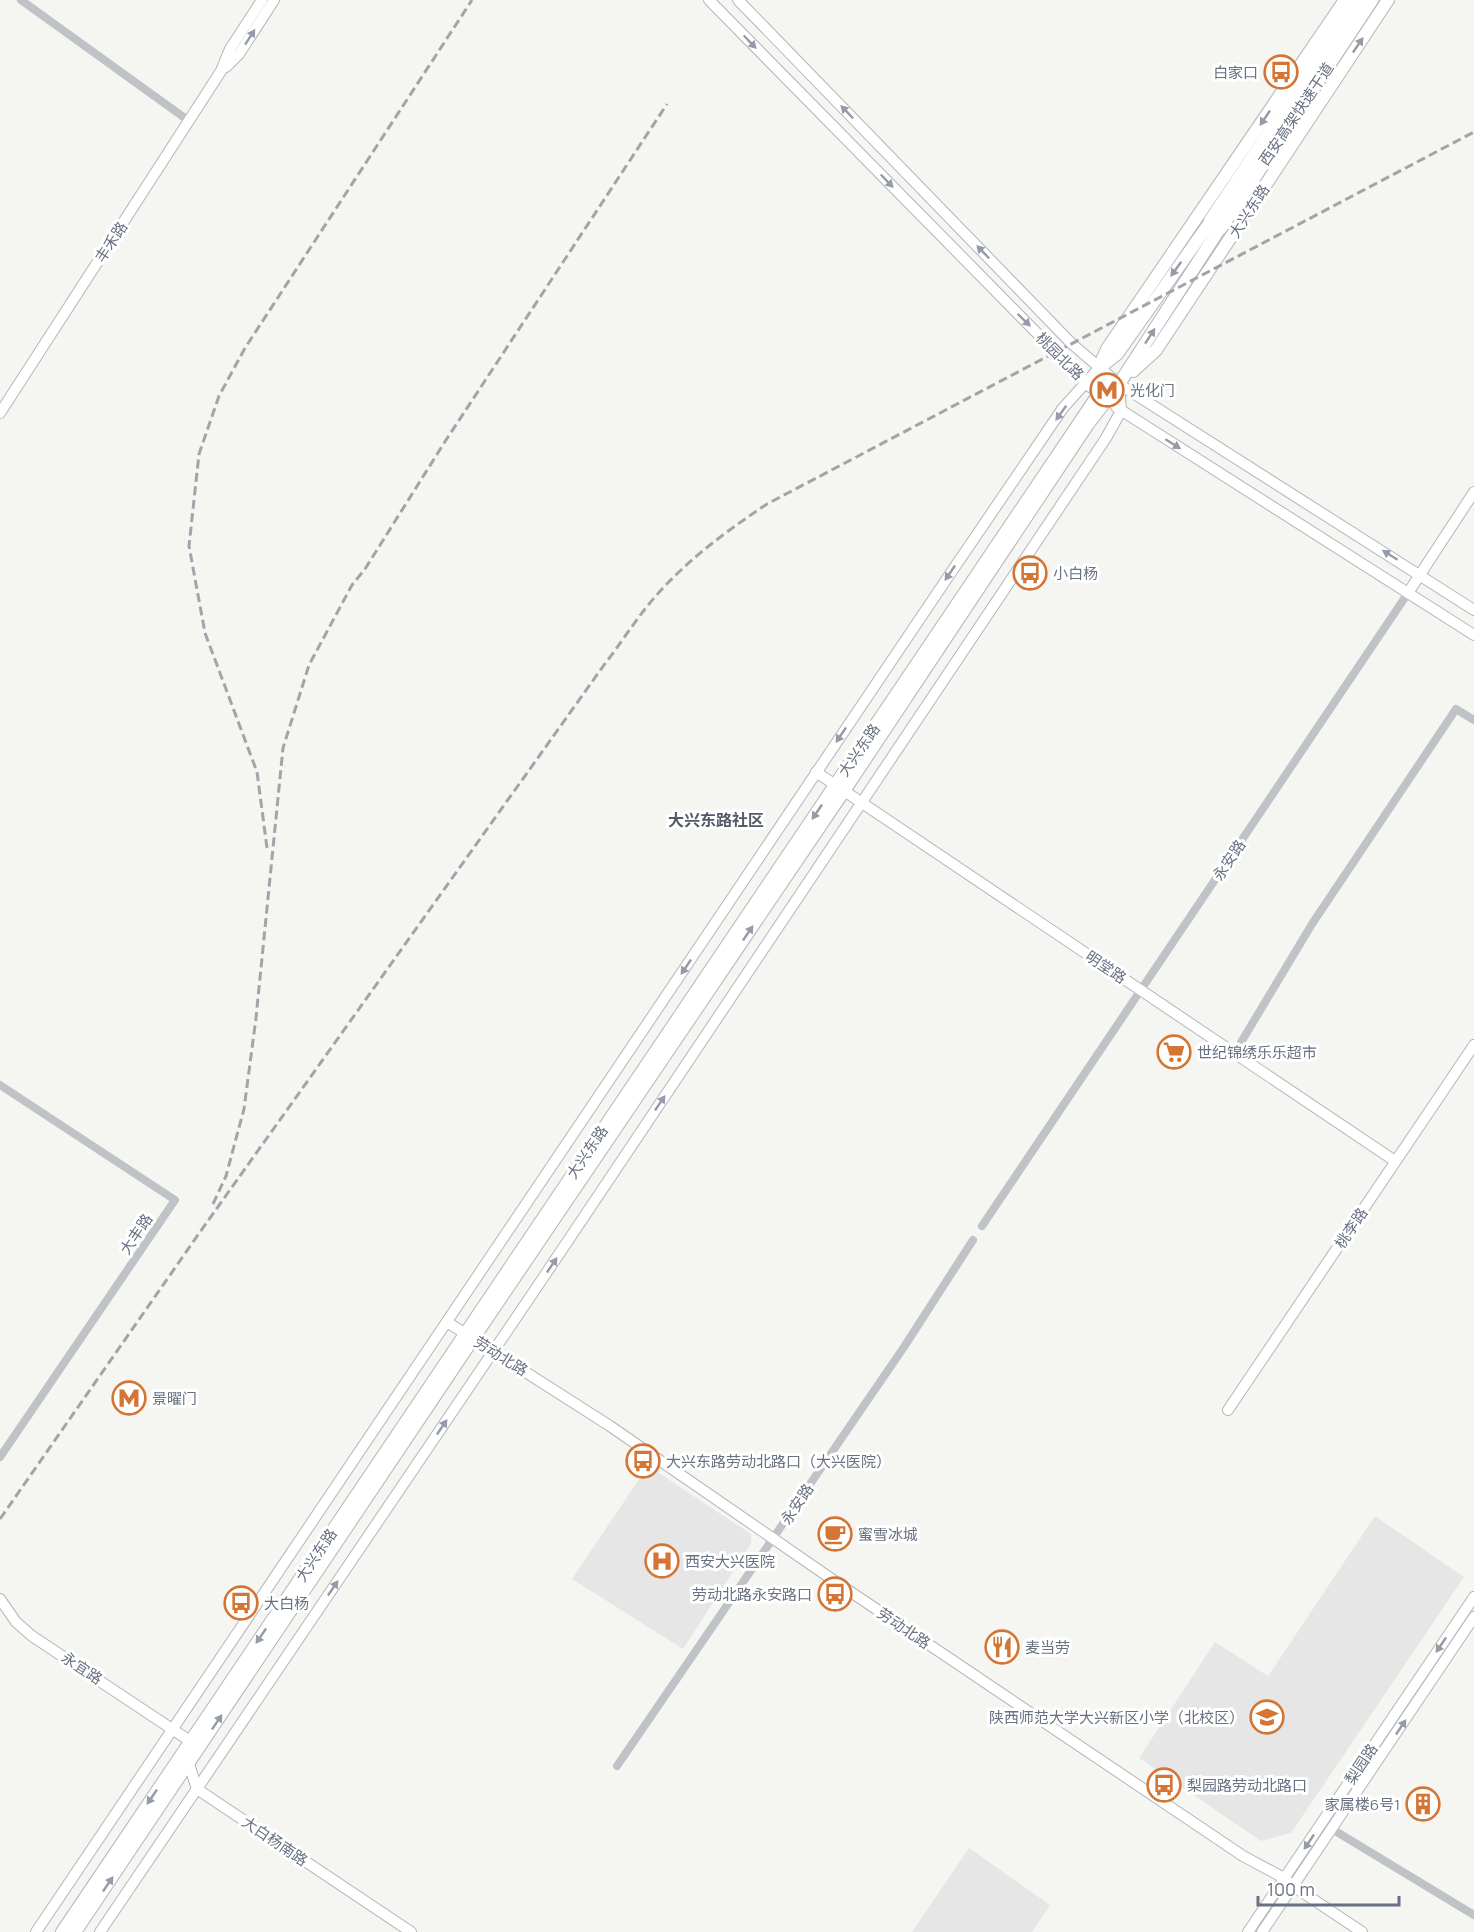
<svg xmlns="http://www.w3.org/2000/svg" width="1474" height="1932" font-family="Manrope,'Noto Sans SC',sans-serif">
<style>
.built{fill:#e6e6e6}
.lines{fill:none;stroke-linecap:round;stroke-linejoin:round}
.secondary-casing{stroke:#b2b5ba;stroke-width:12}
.primary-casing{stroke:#b3b5ba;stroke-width:14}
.highway-casing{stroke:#b4b6ba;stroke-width:15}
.street{stroke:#bfc2c6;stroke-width:8}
.secondary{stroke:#fff;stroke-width:10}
.primary{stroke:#fff;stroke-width:12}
.highway{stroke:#fff;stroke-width:14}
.rail{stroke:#a1a5ab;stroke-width:3;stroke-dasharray:9 4.5;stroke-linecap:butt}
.oneway{fill:#959ca7}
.labels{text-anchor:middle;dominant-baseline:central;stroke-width:6;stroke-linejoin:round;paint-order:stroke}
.poi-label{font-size:15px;fill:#677181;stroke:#fff;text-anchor:start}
.street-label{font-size:15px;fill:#677181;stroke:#fff}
.neighbourhood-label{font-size:16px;font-weight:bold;fill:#545b67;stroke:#fff}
</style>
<rect width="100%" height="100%" fill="#f5f5f2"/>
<!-- built -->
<g class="built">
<path d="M 648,1466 L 751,1534 L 751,1544 L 683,1649 L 572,1579 Z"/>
<path d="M 1375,1516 L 1464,1577 L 1291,1833 L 1261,1841 L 1139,1758 L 1215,1642 L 1268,1676 Z"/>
<path d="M 969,1848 L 1050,1905 L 1032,1932 L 912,1932 Z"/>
</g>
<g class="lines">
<!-- secondary casing -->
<g class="secondary-casing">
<g id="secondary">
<path d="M 709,0 L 1090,387"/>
<path d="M 738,0 L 1072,344 L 1119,384 L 1474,610"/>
<path d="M 226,67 L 239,54 L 274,0"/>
<path d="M 1116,407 L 1474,635"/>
<path d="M 0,413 L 221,71 L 230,49 L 262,0"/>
<path d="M 1408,593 L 1474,492"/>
<path d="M 816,772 L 1395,1161"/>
<path d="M 447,1322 L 610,1426 L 836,1582 L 1243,1856 L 1284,1878 L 1293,1886 L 1362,1932"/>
<path d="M 1228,1410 L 1474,1045"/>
<path d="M 0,1599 L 16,1622 L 32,1636 L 190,1741 L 189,1764 L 197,1789 L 411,1932"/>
<path d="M 36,1932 L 948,577 L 1063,408 L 1099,368"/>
<path d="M 100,1932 L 545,1275 L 1106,438 L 1121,411 L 1119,384"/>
<path d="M 1248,1932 L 1474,1597"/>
<path d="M 1262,1932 L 1474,1617"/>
</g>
</g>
<!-- primary casing -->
<g class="primary-casing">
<g id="primary">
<path d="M 1099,367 L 1107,349 L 1345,0"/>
<path d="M 1133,371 L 1156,350 L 1388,0"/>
<path d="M 62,1932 L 1098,395 L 1099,368 L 1117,354 L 1211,221"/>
<path d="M 75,1932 L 473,1339 L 844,791 L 1088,424 L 1119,384 L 1220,228"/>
</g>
</g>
<!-- highway casing -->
<g class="highway-casing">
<g id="highway">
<path d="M 1211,221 L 1359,0"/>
<path d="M 1220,228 L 1371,0"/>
</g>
</g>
<!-- street -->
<g class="street">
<path d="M 21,0 L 189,121"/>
<path d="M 1234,1054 L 1312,924 L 1456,709 L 1474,720"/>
<path d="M 0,1085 L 175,1200 L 0,1457"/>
<path d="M 982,1226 L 1408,593"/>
<path d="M 617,1766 L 904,1347 L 973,1240"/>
<path d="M 1332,1829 L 1474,1915"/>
</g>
<!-- secondary -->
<use href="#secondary" class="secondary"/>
<!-- primary -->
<use href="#primary" class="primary"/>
<!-- highway -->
<use href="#highway" class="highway"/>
<!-- rail -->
<g class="rail">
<path d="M 267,848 L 257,772 L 205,633 L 189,546 L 199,454 L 219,396 L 245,348 L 472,0"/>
<path d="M 213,1204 L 226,1176 L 244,1109 L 256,1018 L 283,748 L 309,665 L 352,585 L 365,569 L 446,440 L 667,104"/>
<path d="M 0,1519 L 200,1232 L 604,665 C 618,647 631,627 645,609 C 679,566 722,534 767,504 L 1474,132"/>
</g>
</g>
<!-- one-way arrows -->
<defs><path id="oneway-solid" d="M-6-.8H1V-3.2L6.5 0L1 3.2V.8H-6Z" transform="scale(1.5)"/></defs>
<g class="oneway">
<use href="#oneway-solid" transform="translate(250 37) rotate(-57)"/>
<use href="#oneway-solid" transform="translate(750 42) rotate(46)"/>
<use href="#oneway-solid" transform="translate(1358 45) rotate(-56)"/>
<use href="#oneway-solid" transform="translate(847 112) rotate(-134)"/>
<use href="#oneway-solid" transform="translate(1265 118) rotate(124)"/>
<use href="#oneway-solid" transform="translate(887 181) rotate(46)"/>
<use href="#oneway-solid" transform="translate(983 252) rotate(-134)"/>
<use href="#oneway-solid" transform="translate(1176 269) rotate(126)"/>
<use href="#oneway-solid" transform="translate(1024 320) rotate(44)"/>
<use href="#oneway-solid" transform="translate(1150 336) rotate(-57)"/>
<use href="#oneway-solid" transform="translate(1061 413) rotate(126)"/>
<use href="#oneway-solid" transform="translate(1173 444) rotate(32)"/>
<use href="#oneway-solid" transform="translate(1390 555) rotate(-148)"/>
<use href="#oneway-solid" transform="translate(950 573) rotate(124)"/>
<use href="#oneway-solid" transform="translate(841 735) rotate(124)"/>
<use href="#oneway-solid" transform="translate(817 812) rotate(124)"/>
<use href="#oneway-solid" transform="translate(748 933) rotate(-56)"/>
<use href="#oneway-solid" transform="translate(686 967) rotate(124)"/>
<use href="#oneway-solid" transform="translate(660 1103) rotate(-56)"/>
<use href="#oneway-solid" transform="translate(552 1265) rotate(-56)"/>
<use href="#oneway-solid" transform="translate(442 1427) rotate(-56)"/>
<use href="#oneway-solid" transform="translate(333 1588) rotate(-56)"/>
<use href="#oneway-solid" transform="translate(261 1636) rotate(124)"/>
<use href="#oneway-solid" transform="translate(1441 1645) rotate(124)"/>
<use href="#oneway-solid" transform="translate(217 1722) rotate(-56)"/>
<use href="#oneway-solid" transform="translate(1401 1727) rotate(-56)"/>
<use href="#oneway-solid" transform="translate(152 1797) rotate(124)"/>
<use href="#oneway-solid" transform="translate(1309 1842) rotate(124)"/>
<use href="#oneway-solid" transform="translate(108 1884) rotate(-56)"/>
</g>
<!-- icons -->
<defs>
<g id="bus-ring" transform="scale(1.725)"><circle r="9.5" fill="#fff" stroke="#d47534" stroke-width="1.5"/><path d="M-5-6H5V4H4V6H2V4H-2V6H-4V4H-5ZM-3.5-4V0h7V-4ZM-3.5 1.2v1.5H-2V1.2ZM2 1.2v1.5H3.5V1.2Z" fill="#d47534"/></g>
<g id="metro-ring" transform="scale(1.725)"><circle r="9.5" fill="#fff" stroke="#d47534" stroke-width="1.5"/><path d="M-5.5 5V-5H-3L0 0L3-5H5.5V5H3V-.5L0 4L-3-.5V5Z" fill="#d47534"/></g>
<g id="supermarket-ring" transform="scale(1.725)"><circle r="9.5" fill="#fff" stroke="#d47534" stroke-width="1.5"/><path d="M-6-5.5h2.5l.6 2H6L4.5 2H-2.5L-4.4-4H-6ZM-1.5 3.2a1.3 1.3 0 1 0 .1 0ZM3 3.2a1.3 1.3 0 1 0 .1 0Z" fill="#d47534"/></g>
<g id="cafe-ring" transform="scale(1.725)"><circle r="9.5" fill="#fff" stroke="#d47534" stroke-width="1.5"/><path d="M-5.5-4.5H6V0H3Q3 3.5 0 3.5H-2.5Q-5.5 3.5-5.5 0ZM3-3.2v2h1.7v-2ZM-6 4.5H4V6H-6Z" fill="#d47534"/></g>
<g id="hospital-ring" transform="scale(1.725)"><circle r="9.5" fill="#fff" stroke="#d47534" stroke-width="1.5"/><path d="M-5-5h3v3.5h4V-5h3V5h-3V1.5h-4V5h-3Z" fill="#d47534"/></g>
<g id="restaurant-ring" transform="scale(1.725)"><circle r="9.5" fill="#fff" stroke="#d47534" stroke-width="1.5"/><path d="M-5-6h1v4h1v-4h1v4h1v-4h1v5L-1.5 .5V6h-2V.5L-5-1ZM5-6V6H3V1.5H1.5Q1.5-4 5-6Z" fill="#d47534"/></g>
<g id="school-ring" transform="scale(1.725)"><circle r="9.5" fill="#fff" stroke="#d47534" stroke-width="1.5"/><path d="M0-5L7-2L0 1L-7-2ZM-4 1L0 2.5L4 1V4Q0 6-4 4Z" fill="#d47534"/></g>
<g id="building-ring" transform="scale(1.725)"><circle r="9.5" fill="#fff" stroke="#d47534" stroke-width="1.5"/><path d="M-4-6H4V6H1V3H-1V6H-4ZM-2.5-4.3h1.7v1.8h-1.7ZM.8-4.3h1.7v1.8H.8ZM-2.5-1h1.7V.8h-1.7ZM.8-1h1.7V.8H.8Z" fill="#d47534"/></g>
</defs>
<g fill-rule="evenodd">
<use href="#bus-ring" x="1281" y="72"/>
<use href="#metro-ring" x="1107" y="390"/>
<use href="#bus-ring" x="1030" y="573"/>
<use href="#supermarket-ring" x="1174" y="1052"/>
<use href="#metro-ring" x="129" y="1398"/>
<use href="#bus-ring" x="643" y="1461"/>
<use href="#cafe-ring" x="835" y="1534"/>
<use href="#hospital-ring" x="662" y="1561"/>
<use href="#bus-ring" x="835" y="1594"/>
<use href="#bus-ring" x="241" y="1603"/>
<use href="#restaurant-ring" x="1002" y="1647"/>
<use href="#school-ring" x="1267" y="1717"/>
<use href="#bus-ring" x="1164" y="1785"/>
<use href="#building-ring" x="1423" y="1804"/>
</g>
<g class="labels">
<!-- poi labels -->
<g class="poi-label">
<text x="1258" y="72" text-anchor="end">白家口</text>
<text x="1130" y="390">光化门</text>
<text x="1053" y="573">小白杨</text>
<text x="1197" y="1052">世纪锦绣乐乐超市</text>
<text x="152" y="1398">景曜门</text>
<text x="666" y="1461">大兴东路劳动北路口（大兴医院）</text>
<text x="858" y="1534">蜜雪冰城</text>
<text x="685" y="1561">西安大兴医院</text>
<text x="812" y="1594" text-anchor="end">劳动北路永安路口</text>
<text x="264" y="1603">大白杨</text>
<text x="1025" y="1647">麦当劳</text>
<text x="1244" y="1717" text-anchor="end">陕西师范大学大兴新区小学（北校区）</text>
<text x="1187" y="1785">梨园路劳动北路口</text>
<text x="1400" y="1804" text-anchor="end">家属楼6号1</text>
</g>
<!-- street labels -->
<g class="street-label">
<text transform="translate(1296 114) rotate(-56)">西安高架快速干道</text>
<text transform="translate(1249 211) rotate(-57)">大兴东路</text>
<text transform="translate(111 242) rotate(-57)">丰禾路</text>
<text transform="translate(1060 356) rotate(45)">桃园北路</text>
<text transform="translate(859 750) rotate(-55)">大兴东路</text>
<text transform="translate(1229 860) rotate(-56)">永安路</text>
<text transform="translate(1106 967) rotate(34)">明堂路</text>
<text transform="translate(587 1152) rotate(-56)">大兴东路</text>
<text transform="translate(1351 1228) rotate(-56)">桃李路</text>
<text transform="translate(136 1234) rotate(-56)">大丰路</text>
<text transform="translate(501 1356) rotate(32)">劳动北路</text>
<text transform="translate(797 1504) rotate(-56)">永安路</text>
<text transform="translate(316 1555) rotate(-56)">大兴东路</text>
<text transform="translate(904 1628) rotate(34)">劳动北路</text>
<text transform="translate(82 1668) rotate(33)">永宜路</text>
<text transform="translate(1361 1764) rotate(-56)">梨园路</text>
<text transform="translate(275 1841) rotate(34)">大白杨南路</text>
</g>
<!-- neighbourhood labels -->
<g class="neighbourhood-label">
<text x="716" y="820">大兴东路社区</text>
</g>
</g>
<!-- scale -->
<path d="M1258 1896v9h141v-9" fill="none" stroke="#677181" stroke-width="3"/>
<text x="1267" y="1896" font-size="18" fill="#677181" stroke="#ffffff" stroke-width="4.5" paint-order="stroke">100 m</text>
</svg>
